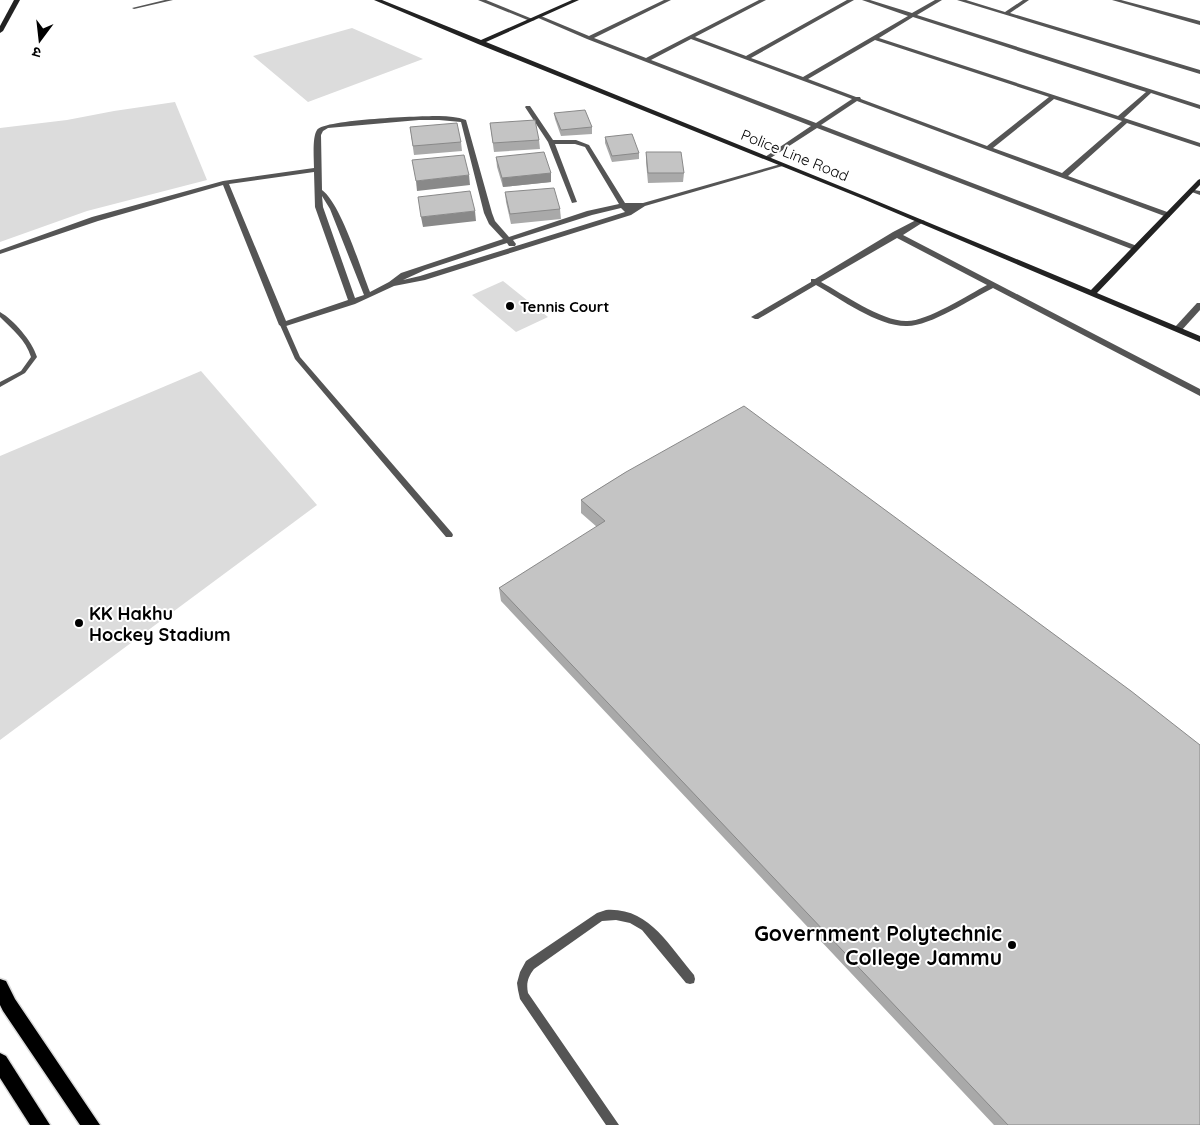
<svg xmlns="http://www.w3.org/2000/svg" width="1200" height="1125" font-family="Quicksand,'Noto Sans Devanagari',sans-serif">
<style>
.green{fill:#dcdcdc}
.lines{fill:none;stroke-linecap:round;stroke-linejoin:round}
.primary-casing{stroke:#dbdbdb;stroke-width:3}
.lane{fill:#555;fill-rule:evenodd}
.street{fill:#555;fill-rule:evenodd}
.secondary{fill:#222;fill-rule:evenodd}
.primary{fill:#000;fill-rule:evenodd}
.wall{fill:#a9a9a9}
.shaded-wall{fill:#898989}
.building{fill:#c4c4c4;stroke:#898989}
.poi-dot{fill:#000;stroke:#fff;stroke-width:2}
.labels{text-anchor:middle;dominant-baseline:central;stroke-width:4;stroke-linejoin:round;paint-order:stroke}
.far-street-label{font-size:15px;fill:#000;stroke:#fff}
.far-poi-label{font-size:15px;font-weight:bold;fill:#000;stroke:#fff;text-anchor:start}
.poi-label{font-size:18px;font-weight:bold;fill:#000;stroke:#fff;text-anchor:start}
.near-poi-label{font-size:21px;font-weight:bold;fill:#000;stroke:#fff;text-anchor:end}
</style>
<rect width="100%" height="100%" fill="#fff"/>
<!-- green -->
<g class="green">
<path d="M 352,28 L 423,59 L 308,102 L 253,56 Z"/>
<path d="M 175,102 L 207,180 L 87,211 L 0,242 L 0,128 L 67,120 L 114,111 Z"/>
<path d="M 503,281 L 548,317 L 516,332 L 472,295 Z"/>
<path d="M 201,371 L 317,505 L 0,740 L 0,456 Z"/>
</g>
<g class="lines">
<!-- primary casing -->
<g class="primary-casing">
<g id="primary">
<path d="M 0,979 L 6,981 L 15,999 L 100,1125 L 80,1125 L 3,1011 L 0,1005 Z"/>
<path d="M 0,1053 L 6,1056 L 50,1125 L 30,1125 L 0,1078 Z"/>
</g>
</g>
<!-- lane -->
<g class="lane">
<path d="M 165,0 L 173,0 L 134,9 L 132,8 Z"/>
<path d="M 0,312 C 14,320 32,341 37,357 L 25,373 L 0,387 L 0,382 L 21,371 L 31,357 C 26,340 12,329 0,317 Z"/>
<path d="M 283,323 L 286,325 L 300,357 L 452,533 L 453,535 L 452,537 L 446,537 L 295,359 L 280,325 Z"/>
<path d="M 606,910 C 649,907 669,946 694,975 L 695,979 L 694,983 L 690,984 L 686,983 L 642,930 L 630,923 L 616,920 L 602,921 L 534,969 C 528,977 526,983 528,993 L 619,1125 L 606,1125 L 520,999 L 518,990 L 517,983 L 520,972 L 526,961 L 597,913 Z"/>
</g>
<!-- street -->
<g class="street">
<path d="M 478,0 L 486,0 L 535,20 L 530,21 Z"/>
<path d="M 664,0 L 671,0 L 594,38 L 646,58 L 759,0 L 766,0 L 695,37 L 746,56 L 847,0 L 854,0 L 751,58 L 803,77 L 908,16 L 862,0 L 870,0 L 912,13 L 935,0 L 942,0 L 917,15 L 1200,105 L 1200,109 L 1151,93 L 1124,118 L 1200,143 L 1200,147 L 1127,123 L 1068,176 L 1170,213 L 1170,217 L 1167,217 L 857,101 L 821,125 L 1137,246 L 1138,248 L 1134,250 L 817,128 L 769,159 L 765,159 L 765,157 L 811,126 L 587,39 L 536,17 L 541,16 L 589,36 ZM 913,17 L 1146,92 L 1118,116 L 879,38 ZM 691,39 L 852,99 L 816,123 L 651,60 ZM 875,40 L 1049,97 L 987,146 L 861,99 L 860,97 L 856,97 L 808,79 ZM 1054,99 L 1122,121 L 1062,173 L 993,148 Z"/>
<path d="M 957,0 L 966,0 L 1005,12 L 1023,0 L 1029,0 L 1010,13 L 1200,70 L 1200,74 Z"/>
<path d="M 1112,0 L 1121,0 L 1200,21 L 1200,25 Z"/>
<path d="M 526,106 L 530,106 L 553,140 L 576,140 L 589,145 L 625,203 L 643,203 L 781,164 L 786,165 L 645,206 L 631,215 L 425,280 L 394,286 L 355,304 L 283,327 L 279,325 L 223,185 L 98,221 L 0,254 L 0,250 L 92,217 L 223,181 L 314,168 C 314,160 312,137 317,130 C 325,119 422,116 439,116 C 449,116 457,117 466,120 L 492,213 L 495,221 L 509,237 L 587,211 L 619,204 L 585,147 L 575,144 L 555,144 L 577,202 L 572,203 L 548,142 L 525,107 ZM 419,120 L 439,120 L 461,122 L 484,213 L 489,224 L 503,239 L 401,273 L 389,282 L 370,292 C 360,267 341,204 322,190 L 321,135 L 323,131 L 328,128 ZM 314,172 L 315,207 L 348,300 L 286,321 L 229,184 ZM 322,196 L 330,209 L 364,295 L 355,298 L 323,207 ZM 621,208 L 625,212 L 420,276 L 403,280 L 425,270 L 507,243 L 509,246 L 515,246 L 516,244 L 513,240 L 592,215 Z"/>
<path d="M 1189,189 L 1200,191 L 1200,195 L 1189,191 Z"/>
<path d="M 918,219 L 925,221 L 903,235 L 1200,389 L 1200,396 L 993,288 C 971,299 929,327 906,326 C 877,326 841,299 816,285 L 758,319 L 755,319 L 751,317 L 811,282 L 811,279 L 815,279 L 893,232 ZM 897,238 L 987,285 C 968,295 926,322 906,321 C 881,321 843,294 821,282 Z"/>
<path d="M 1197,303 L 1200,303 L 1200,310 L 1181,331 L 1175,331 L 1175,327 Z"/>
</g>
<!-- secondary -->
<g class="secondary">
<path d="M 14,0 L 20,0 L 3,31 L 0,33 L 0,26 Z"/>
<path d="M 374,0 L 382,0 L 481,40 L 572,0 L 579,0 L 486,42 L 867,197 L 1091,290 L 1198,180 L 1200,179 L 1200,185 L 1097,293 L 1200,336 L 1200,342 L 863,199 L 478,44 Z"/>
</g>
<!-- primary -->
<use href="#primary" class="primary"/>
</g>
<!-- wall -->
<g class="wall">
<path d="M 554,113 L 592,127 L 592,134 L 561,136 L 555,119 Z"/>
<path d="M 490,123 L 539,140 L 540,149 L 494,152 Z"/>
<path d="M 410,127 L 461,142 L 462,151 L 414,155 Z"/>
<path d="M 605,137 L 639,153 L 639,159 L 612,162 L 605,143 Z"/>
<path d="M 646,152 L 684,173 L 683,182 L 648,183 L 646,162 Z"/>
<path d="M 496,157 L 551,173 L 551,182 L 503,187 L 497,167 Z"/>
<path d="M 505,192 L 560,209 L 561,219 L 511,224 L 506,202 Z"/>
<path d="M 626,472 L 1200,1125 L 994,1125 L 501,601 L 499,588 L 597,527 L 581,513 L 581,500 Z"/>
</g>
<!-- shaded-wall -->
<g class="shaded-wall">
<path d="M 551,173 L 551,182 L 503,187 L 502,178 Z"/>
<path d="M 469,175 L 470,185 L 417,191 L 416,181 Z"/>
<path d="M 475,211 L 476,221 L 423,227 L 421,217 Z"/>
</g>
<!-- building -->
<g class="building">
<path d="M 585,110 L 592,127 L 561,130 L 554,113 Z"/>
<path d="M 535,120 L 539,140 L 493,143 L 490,123 Z"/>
<path d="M 457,123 L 461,142 L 413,146 L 410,127 Z"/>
<path d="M 632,134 L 639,153 L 612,156 L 605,137 Z"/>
<path d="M 544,152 L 551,173 L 502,178 L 496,157 Z"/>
<path d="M 646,152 L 681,152 L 684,173 L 648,173 Z"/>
<path d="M 464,155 L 469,175 L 416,181 L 412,160 Z"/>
<path d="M 554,188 L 560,209 L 510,214 L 505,192 Z"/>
<path d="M 470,191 L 475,211 L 421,217 L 418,197 Z"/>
<path d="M 744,406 L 1131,691 L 1200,745 L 1200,1125 L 1008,1125 L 499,588 L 605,521 L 581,500 L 626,472 Z"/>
</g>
<!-- markers -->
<g class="poi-dot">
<circle cx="510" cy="306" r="5"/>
<circle cx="79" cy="623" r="5"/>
<circle cx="1012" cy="945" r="5"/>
</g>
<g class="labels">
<!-- far-street labels -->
<g class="far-street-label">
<text transform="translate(795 155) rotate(22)">Police Line Road</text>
</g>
<!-- far-poi labels -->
<g class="far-poi-label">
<text x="520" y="306">Tennis Court</text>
</g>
<!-- poi labels -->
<g class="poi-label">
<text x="89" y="613">KK Hakhu<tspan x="89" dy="21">Hockey Stadium</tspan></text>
</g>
<!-- near-poi labels -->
<g class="near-poi-label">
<text x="1002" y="933">Government Polytechnic<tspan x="1002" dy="24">College Jammu</tspan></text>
</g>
</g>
<!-- north arrow -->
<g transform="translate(40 40) rotate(195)" stroke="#ffffff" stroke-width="4" paint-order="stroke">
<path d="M0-4L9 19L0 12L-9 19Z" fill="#000000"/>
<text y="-8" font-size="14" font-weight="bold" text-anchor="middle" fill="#000000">उ</text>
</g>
</svg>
